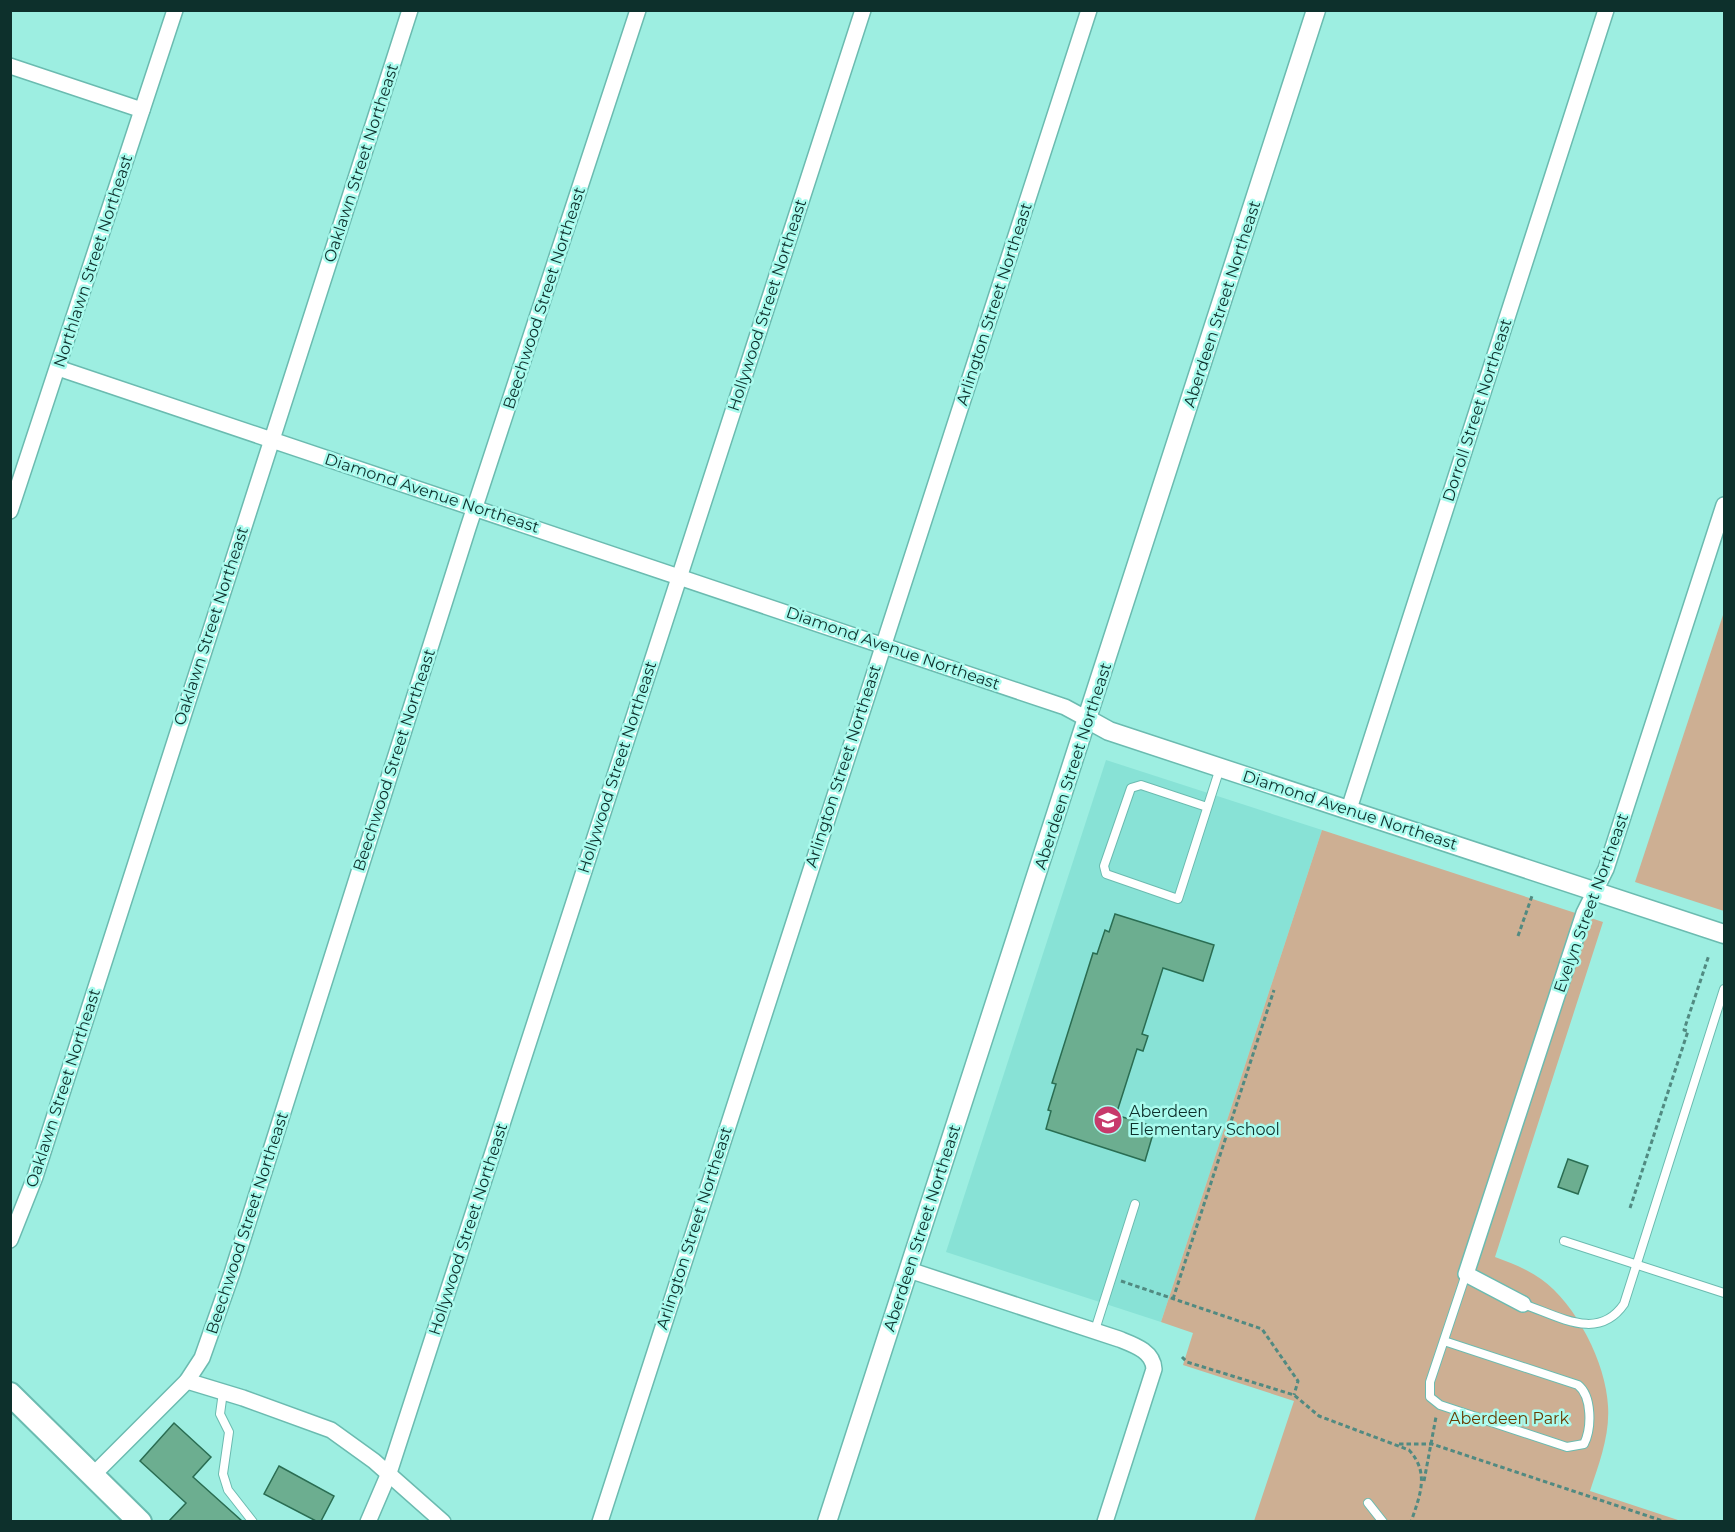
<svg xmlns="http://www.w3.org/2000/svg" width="1735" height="1532" font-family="Montserrat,sans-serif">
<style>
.built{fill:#88e2d6}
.green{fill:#cdaf93}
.building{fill:#6cae90;stroke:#2a6d52;stroke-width:1.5}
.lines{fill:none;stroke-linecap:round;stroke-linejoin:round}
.service-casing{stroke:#6bbbb0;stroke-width:10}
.minor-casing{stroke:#6bbbb0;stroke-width:18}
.tertiary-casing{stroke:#6bbbb0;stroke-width:21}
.primary-casing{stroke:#6bbbb0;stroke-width:26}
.path{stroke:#518a81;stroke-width:3;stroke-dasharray:4.5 3;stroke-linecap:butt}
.service{stroke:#fff;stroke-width:8}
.minor{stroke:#fff;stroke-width:15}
.tertiary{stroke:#fff;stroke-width:18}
.primary{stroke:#fff;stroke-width:22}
.labels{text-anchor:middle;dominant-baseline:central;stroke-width:5;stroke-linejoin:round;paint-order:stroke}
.street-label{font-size:16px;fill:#0d302c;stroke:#aafbee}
.poi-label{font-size:16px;fill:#0d302c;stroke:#aafbee;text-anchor:start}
.park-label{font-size:16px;fill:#683b02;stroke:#aafbee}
</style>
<rect width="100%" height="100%" fill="#9deee1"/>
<!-- built -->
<path class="built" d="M 1106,760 L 1322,830 L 1161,1322 L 946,1252 Z"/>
<!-- green -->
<g class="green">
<path d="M 1724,612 L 1724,911 L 1635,882 Z"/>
<path d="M 1322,830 L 1603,922 L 1495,1257 C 1511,1263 1527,1269 1541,1279 C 1576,1304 1606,1363 1608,1406 C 1610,1435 1599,1464 1590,1491 L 1681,1521 L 1254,1521 L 1294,1401 L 1183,1365 L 1193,1333 L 1161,1322 Z"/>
</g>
<!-- building -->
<g class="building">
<path d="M 1115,914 L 1214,945 L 1203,981 L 1163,968 L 1142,1034 L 1148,1036 L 1143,1051 L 1137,1049 L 1116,1115 L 1155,1127 L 1145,1161 L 1046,1129 L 1051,1111 L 1048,1110 L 1056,1084 L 1052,1083 L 1093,953 L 1097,954 L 1105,930 L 1109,932 Z"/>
<path d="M 1568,1159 L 1588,1166 L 1578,1194 L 1558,1187 Z"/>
<path d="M 174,1423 L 211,1457 L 193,1477 L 242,1521 L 169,1521 L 186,1503 L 140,1461 Z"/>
<path d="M 279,1466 L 334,1496 L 321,1521 L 316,1521 L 264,1494 Z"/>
</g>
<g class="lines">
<!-- service casing -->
<g class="service-casing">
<g id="service">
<path d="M 1207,807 L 1141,785 L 1131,788 L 1104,866 L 1106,874 L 1178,899 L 1220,768"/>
<path d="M 1564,1241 L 1724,1293"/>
<path d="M 1523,1304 C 1559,1316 1598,1342 1624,1304 L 1724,989"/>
<path d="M 1095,1330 L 1135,1204"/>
<path d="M 1444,1341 L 1578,1385 C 1592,1396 1592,1428 1584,1444 L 1567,1447 L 1440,1405 L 1430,1397 L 1430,1382 L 1466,1274"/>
<path d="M 223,1392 L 220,1414 L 229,1432 L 223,1474 L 228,1490 L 253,1522"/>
<path d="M 1368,1503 L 1383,1522"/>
</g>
</g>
<!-- minor casing -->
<g class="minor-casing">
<g id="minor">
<path d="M 10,66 L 142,110"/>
<path d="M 58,368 L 1065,707 L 1089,720"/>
<path d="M 10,511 L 175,10"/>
<path d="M 1349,809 L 1606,10"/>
<path d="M 10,1240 L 35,1177 L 410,10"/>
<path d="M 909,1270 L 1119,1339 C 1134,1345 1153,1351 1154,1369 L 1105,1522"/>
<path d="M 1523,1304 L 1466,1274 L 1584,913 L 1606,869 L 1724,505"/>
<path d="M 187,1381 L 243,1398 L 331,1430 L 374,1461 L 443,1522"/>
<path d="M 93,1475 L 187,1381 L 202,1358 L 232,1273 L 468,528 L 638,10"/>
<path d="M 368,1522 L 389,1473 L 863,10"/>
<path d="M 600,1522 L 1089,10"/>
</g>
</g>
<!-- tertiary casing -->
<g class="tertiary-casing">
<g id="tertiary">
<path d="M 1089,720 L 1109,731 L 1724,934"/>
<path d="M 827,1522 L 1316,10"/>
</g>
</g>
<!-- primary casing -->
<g class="primary-casing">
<path id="primary" d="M 10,1394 L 140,1522"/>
</g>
<!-- path -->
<g class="path">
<path d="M 1518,936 L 1532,896"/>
<path d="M 1630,1208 L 1688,1031 L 1684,1030 L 1709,955"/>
<path d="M 1121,1281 L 1262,1329 L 1298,1381 L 1294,1395"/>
<path d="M 1173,1299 L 1274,990"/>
<path d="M 1182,1357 L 1187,1362 L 1294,1395 L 1319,1416 L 1409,1450 C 1430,1473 1420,1495 1411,1522"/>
<path d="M 1399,1444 L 1432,1444 L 1666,1522"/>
<path d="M 1424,1481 L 1436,1417"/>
</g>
<!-- service -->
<use href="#service" class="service"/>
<!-- minor -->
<use href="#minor" class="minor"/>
<!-- tertiary -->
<use href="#tertiary" class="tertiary"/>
<!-- primary -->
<use href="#primary" class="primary"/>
</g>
<!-- icons -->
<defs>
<g id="school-disc" transform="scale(1.5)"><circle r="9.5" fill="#c73a6b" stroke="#aafbee"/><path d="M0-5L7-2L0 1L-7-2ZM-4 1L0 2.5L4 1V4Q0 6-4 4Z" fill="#fff"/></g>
</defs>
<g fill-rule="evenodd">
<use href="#school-disc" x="1108" y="1120"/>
</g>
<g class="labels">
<!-- street labels -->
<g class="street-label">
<text transform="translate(361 163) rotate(-72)">Oaklawn Street Northeast</text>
<text transform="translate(93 261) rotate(-72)">Northlawn Street Northeast</text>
<text transform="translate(544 298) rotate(-72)">Beechwood Street Northeast</text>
<text transform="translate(994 304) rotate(-72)">Arlington Street Northeast</text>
<text transform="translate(1222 304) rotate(-72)">Aberdeen Street Northeast</text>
<text transform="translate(767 305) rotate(-72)">Hollywood Street Northeast</text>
<text transform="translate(1477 410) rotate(-72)">Dorroll Street Northeast</text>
<text transform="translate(432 493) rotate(18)">Diamond Avenue Northeast</text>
<text transform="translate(211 626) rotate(-72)">Oaklawn Street Northeast</text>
<text transform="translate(893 648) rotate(19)">Diamond Avenue Northeast</text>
<text transform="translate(394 760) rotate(-72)">Beechwood Street Northeast</text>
<text transform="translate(843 766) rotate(-72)">Arlington Street Northeast</text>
<text transform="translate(1073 766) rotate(-72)">Aberdeen Street Northeast</text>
<text transform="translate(617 767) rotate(-72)">Hollywood Street Northeast</text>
<text transform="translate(1350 810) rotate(18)">Diamond Avenue Northeast</text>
<text transform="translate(1591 903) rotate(-70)">Evelyn Street Northeast</text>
<text transform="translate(63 1088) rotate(-72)">Oaklawn Street Northeast</text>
<text transform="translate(247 1223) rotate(-72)">Beechwood Street Northeast</text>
<text transform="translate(694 1228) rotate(-72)">Arlington Street Northeast</text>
<text transform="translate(922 1228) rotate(-72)">Aberdeen Street Northeast</text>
<text transform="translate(468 1229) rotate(-72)">Hollywood Street Northeast</text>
</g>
<!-- poi labels -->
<g class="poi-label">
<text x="1129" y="1111">Aberdeen<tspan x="1129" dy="18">Elementary School</tspan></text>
</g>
<!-- park labels -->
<g class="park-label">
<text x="1509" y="1418">Aberdeen Park</text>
</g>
</g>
<!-- border -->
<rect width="1735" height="1532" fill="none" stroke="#0d302c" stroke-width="24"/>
</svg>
